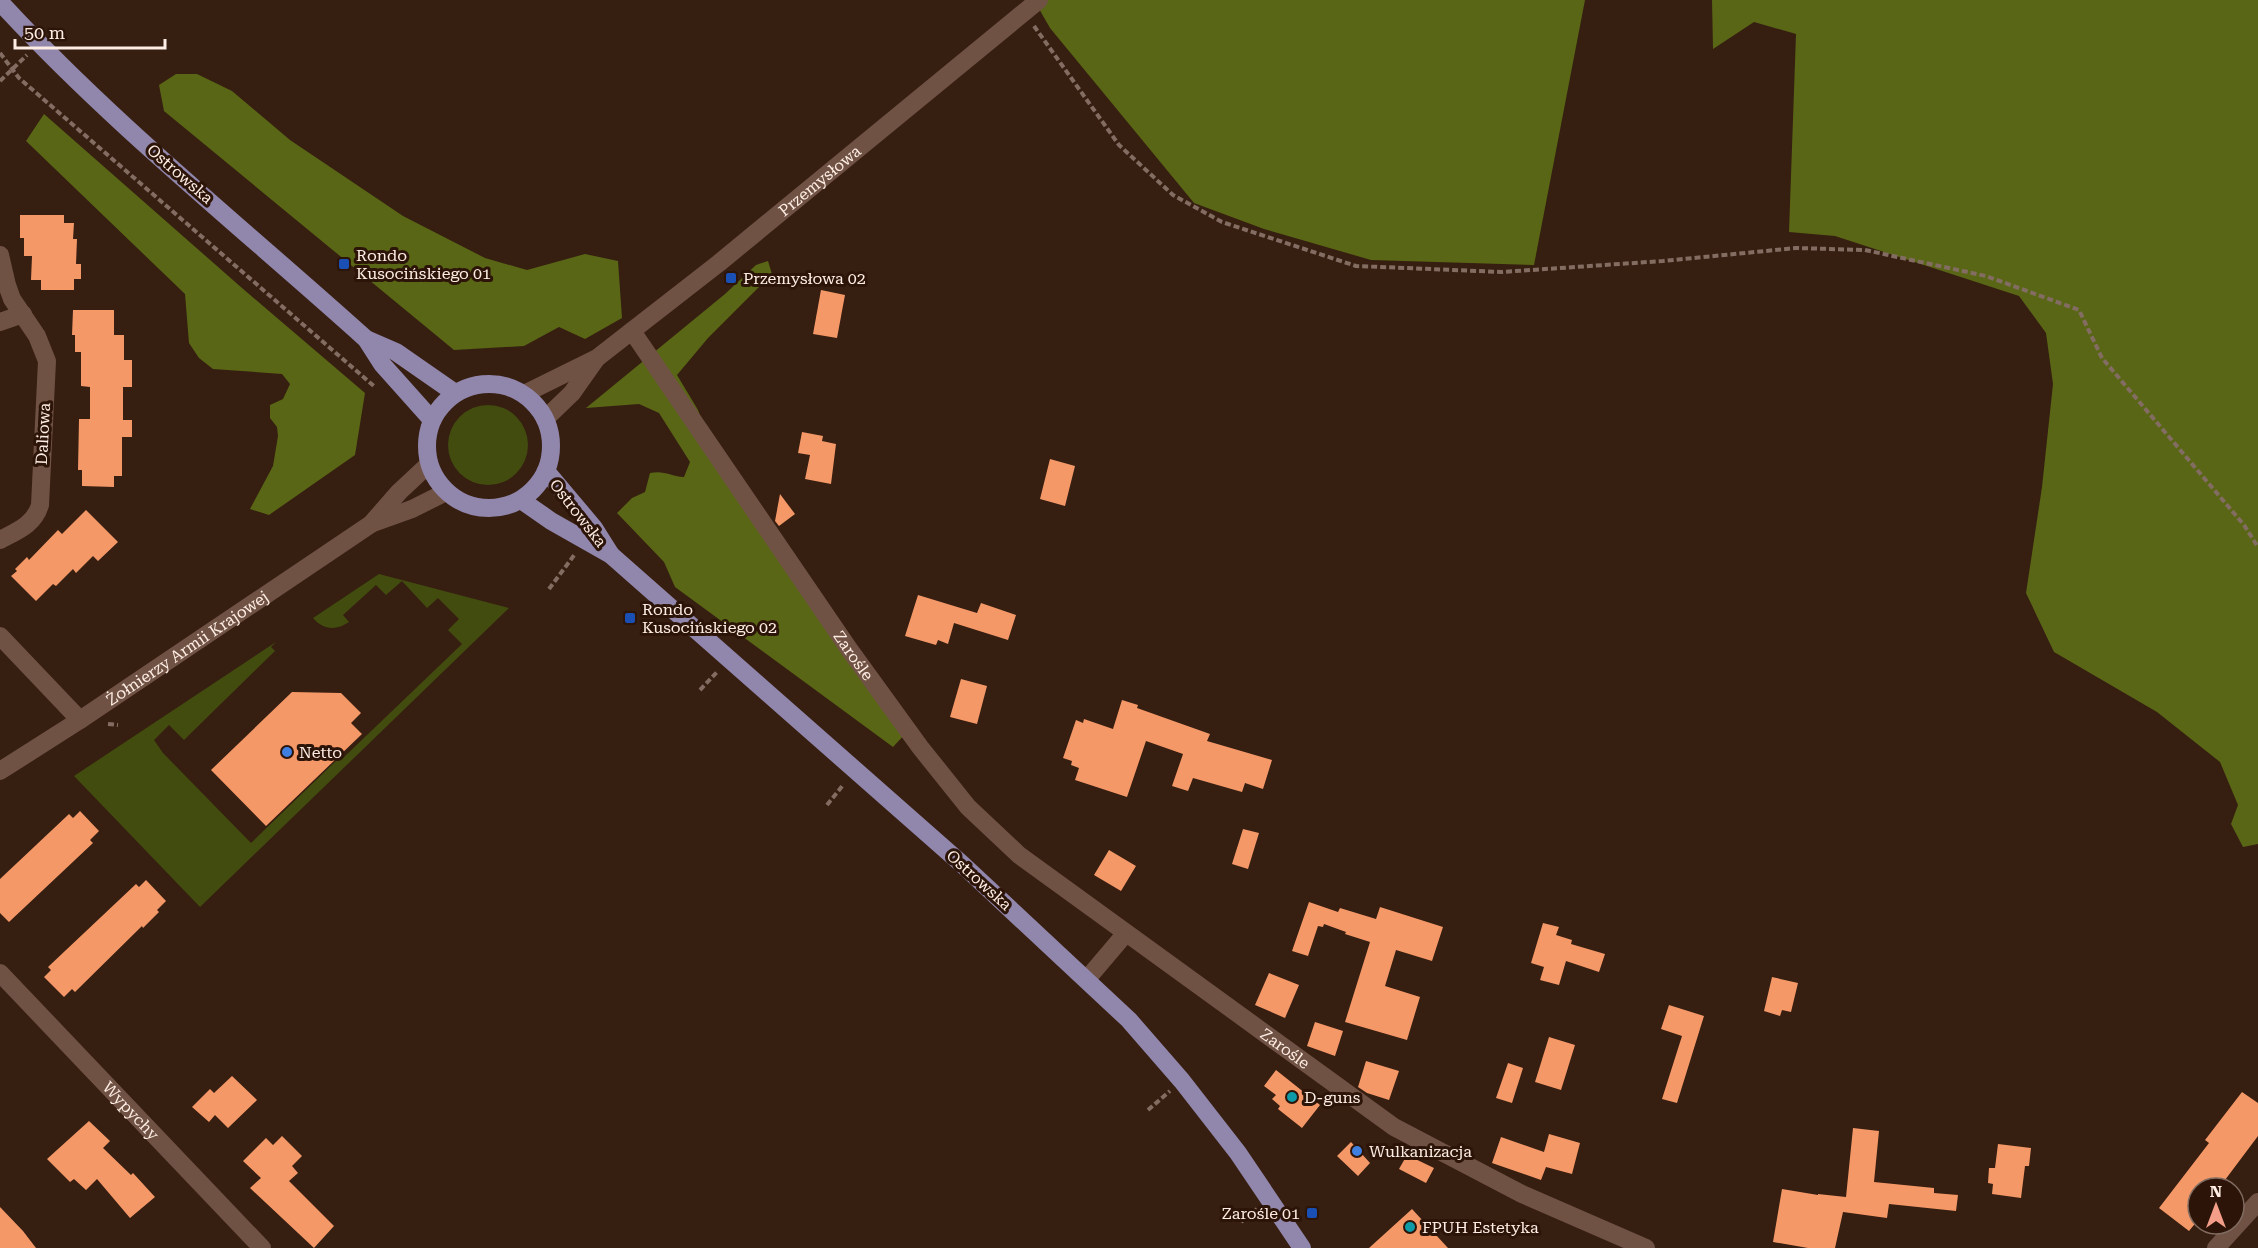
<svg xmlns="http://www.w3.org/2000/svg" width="2258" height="1248" font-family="'Roboto Serif',serif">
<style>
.green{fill:#424c0f}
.forest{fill:#596615}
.building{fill:#f59868}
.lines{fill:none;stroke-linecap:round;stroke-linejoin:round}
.path{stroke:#836d62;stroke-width:4;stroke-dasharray:6 3;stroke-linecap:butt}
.minor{stroke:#6f5244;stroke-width:18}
.major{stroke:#9186ac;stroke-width:18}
.transit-dot{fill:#1a4fb4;stroke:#2c1408;stroke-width:2}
.shop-dot{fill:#3f7fe0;stroke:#2c1408;stroke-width:2}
.culture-dot{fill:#0f9aa8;stroke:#2c1408;stroke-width:2}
.labels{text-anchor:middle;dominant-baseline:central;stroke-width:6;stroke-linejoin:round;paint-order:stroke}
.street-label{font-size:16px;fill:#feede4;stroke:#2c1408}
.poi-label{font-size:16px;fill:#feede4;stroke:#2c1408;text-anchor:start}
</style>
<rect width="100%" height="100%" fill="#361e11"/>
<!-- green -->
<g class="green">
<circle cx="488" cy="445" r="40"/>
<path d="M 379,574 L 509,608 L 200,907 L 74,776 L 276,642 L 271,647 L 275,651 L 184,740 L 169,725 L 154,740 L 163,753 L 251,843 L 341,756 L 343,758 L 462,644 L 448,630 L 459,619 L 438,598 L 427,608 L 402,581 L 386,595 L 376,585 L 343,615 L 349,622 C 336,631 323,630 313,618 Z"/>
</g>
<!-- forest -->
<g class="forest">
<path d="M 1034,0 L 1585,0 L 1534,265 L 1371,260 L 1264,229 L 1194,203 L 1050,28 Z"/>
<path d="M 1712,0 L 2258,0 L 2258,844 L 2243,847 L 2231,824 L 2238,805 L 2220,762 L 2157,712 L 2054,652 L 2026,593 L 2042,487 L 2053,384 L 2046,333 L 2019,296 L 1835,236 L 1789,232 L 1796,34 L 1754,22 L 1713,49 Z"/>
<path d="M 176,74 L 197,74 L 232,91 L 290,140 L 403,216 L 485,258 L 527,270 L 585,254 L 618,261 L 622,318 L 585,339 L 559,327 L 524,346 L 454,350 L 164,111 L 159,85 Z"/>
<path d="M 44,114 L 242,288 L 365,393 L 355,455 L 269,515 L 250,509 L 273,466 L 278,436 L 277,427 L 270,418 L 270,405 L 283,399 L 290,384 L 282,374 L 213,369 L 199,358 L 189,343 L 185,294 L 26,141 Z"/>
<path d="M 768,261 L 772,274 L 708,338 L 677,375 L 698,410 L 714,454 L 906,733 L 893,747 L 675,587 L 664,562 L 617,513 L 632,498 L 645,492 L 650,473 C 664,470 670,476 684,477 L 690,462 L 659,413 L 639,404 L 586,408 L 725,294 L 756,265 Z"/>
</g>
<!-- building -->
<g class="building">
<path d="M 20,215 L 64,215 L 64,223 L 74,223 L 73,239 L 77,239 L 76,264 L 81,264 L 81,279 L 74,279 L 74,290 L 41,290 L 41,280 L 31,280 L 32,256 L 24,256 L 24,238 L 20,238 Z"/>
<path d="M 821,290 L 845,295 L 837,338 L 813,334 Z"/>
<path d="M 73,310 L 114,310 L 114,335 L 124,335 L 124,360 L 132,360 L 132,387 L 123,387 L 123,420 L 132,420 L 132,437 L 122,437 L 122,476 L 114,476 L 114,487 L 82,486 L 82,470 L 78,470 L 79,419 L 90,419 L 90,387 L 81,386 L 81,352 L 75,352 L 75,335 L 72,335 Z"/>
<path d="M 802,432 L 823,436 L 822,441 L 836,444 L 831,484 L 805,479 L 810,455 L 798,453 Z"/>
<path d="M 1050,459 L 1075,466 L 1065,506 L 1040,499 Z"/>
<path d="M 780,494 L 795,514 L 779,526 L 775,521 Z"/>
<path d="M 86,510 L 118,542 L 98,561 L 93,556 L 76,573 L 73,569 L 56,586 L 53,584 L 36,601 L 11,576 L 17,571 L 15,569 L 27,557 L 29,560 L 58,530 L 62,534 Z"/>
<path d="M 918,595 L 977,613 L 981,603 L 1016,615 L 1008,640 L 954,623 L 948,644 L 938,640 L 936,645 L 905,636 Z"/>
<path d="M 961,679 L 987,686 L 977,724 L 950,717 Z"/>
<path d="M 292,692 L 341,693 L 361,713 L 351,723 L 362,734 L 266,826 L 211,770 Z"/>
<path d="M 1122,700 L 1138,705 L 1137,708 L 1210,734 L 1207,741 L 1272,760 L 1263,789 L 1245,783 L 1242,792 L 1193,778 L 1188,791 L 1172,786 L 1183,754 L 1146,741 L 1127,797 L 1075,780 L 1079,768 L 1071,765 L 1072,761 L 1063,758 L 1076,720 L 1083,723 L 1084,719 L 1113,729 Z"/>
<path d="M 80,811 L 99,831 L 90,840 L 93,843 L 9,922 L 0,913 L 0,879 L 69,814 L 73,818 Z"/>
<path d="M 1243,829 L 1259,833 L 1248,869 L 1232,864 Z"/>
<path d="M 1109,850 L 1136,866 L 1121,891 L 1094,875 Z"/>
<path d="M 146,880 L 166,901 L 157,910 L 159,912 L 143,928 L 142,926 L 75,992 L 72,989 L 64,997 L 44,977 L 51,970 L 48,967 L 136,884 L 139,887 Z"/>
<path d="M 1309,902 L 1338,912 L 1340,908 L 1376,919 L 1380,907 L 1443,927 L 1432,961 L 1396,950 L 1385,986 L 1420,997 L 1407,1040 L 1345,1022 L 1370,942 L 1345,934 L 1346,932 L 1324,924 L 1323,927 L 1318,926 L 1308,956 L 1292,951 Z"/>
<path d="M 1543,923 L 1559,927 L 1556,935 L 1572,940 L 1571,944 L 1605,954 L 1599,972 L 1566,961 L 1559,985 L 1540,980 L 1544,967 L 1531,963 Z"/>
<path d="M 1269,973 L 1299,985 L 1285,1018 L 1255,1005 Z"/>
<path d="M 1772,977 L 1798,983 L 1791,1012 L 1782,1010 L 1780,1016 L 1764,1011 Z"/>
<path d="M 1669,1005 L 1704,1016 L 1677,1103 L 1662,1099 L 1682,1036 L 1661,1029 Z"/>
<path d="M 1315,1022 L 1343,1031 L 1335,1056 L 1307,1046 Z"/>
<path d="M 1549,1037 L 1575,1045 L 1561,1090 L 1535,1082 Z"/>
<path d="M 1366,1061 L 1399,1071 L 1389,1100 L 1367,1093 L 1358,1087 Z"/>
<path d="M 1508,1063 L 1523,1068 L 1512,1103 L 1496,1098 Z"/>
<path d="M 1276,1070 L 1320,1105 L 1302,1128 L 1278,1109 L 1280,1106 L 1272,1099 L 1276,1095 L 1264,1086 Z"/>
<path d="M 232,1076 L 257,1100 L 228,1128 L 215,1115 L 209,1122 L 192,1107 L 210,1089 L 214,1093 Z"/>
<path d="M 2242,1092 L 2258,1103 L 2258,1136 L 2219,1188 L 2198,1188 L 2198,1220 L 2189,1231 L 2159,1208 L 2209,1143 L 2205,1140 Z"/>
<path d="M 89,1121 L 110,1141 L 103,1148 L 131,1175 L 133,1173 L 155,1197 L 130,1218 L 97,1179 L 86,1190 L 74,1179 L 70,1182 L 47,1159 Z"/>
<path d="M 1853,1128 L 1879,1131 L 1874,1182 L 1934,1188 L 1934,1193 L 1958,1195 L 1956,1211 L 1889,1204 L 1887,1218 L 1843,1212 L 1835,1248 L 1808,1248 L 1773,1242 L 1782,1189 L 1818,1195 L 1818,1194 L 1846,1197 Z"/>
<path d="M 1549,1134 L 1580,1143 L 1572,1174 L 1546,1167 L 1541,1180 L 1492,1163 L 1501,1137 L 1544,1152 Z"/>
<path d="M 282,1136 L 302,1156 L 292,1166 L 298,1173 L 289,1181 L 334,1226 L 314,1248 L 250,1188 L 261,1178 L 243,1161 L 266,1138 L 273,1145 Z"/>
<path d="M 1351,1142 L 1370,1163 L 1358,1176 L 1337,1156 Z"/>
<path d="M 1998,1144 L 2031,1148 L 2029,1166 L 2025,1166 L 2021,1198 L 1992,1194 L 1993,1184 L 1988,1183 L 1989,1168 L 1995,1168 Z"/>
<path d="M 1407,1155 L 1434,1168 L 1426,1183 L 1399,1169 Z"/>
<path d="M 0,1207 L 23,1231 L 36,1248 L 0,1248 Z"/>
<path d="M 1412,1209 L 1448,1248 L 1369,1248 Z"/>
</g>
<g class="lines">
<!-- path -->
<g class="path">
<path d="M 1034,26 L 1119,145 L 1173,195 L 1222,222 L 1356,266 L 1502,272 L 1663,261 L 1796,248 L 1865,250 L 1986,276 L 2079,310 L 2102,358 L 2244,525 L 2258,547"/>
<path d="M 0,53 L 19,78 L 375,387"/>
<path d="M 0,81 L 27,55"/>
<path d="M 549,589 L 575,554"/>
<path d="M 700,690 L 718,671"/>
<path d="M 108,724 L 118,725"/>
<path d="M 827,805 L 844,784"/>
<path d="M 1148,1110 L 1170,1091"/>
<path d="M 1241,1222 L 1257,1209"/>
</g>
<!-- minor -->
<g class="minor">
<path d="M 0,255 L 7,285 L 12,299 L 37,336 L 47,361 L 40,505 C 34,525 17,531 0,540"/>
<path d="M 0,322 L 23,314"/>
<path id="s1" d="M 632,331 L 849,649 L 920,747 L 968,807 L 1019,855 L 1394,1127 L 1522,1194 L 1646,1248"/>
<path id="s2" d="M 524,394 L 597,358 L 719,263 L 1039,0"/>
<path d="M 545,419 L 572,393 L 596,359"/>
<path d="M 373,523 L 412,509 L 446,492"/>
<path d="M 0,636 L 80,720"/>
<path id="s3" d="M 0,771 L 80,720 L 371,524 L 399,492 L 429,464"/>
<path id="s4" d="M 0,973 L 262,1248"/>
<path d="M 1087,979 L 1126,933"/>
<path d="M 2216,1248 L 2258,1202"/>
</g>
<!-- major -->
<g class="major">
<path d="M 0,2 C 112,124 243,228 366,339 L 382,364 L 432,420"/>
<path d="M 366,339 L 396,352 L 455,393"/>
<circle cx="489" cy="446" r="62"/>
<path d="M 546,471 L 594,528 L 611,555"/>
<path d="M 521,500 L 551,521 L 611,555 L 963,865 L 1129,1020 L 1182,1081 L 1238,1153 L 1302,1248"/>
</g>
</g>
<!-- markers -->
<g class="transit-dot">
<rect x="338" y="258" width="12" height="12" rx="3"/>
<rect x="725" y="272" width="12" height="12" rx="3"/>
<rect x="624" y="612" width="12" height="12" rx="3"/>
<rect x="1306" y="1207" width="12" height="12" rx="3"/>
</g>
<g class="shop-dot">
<circle cx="287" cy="752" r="6"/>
<circle cx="1357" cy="1151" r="6"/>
</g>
<g class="culture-dot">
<circle cx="1292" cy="1097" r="6"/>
<circle cx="1410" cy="1227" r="6"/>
</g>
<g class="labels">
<!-- street labels -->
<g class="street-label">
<text transform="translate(180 174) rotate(41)">Ostrowska</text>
<text stroke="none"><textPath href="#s2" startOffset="366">Przemysłowa</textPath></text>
<text transform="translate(43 434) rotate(-87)">Daliowa</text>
<text transform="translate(578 513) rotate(52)">Ostrowska</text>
<text stroke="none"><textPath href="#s3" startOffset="224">Żołnierzy Armii Krajowej</textPath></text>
<text stroke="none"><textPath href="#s1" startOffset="393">Zarośle</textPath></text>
<text transform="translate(979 880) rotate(42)">Ostrowska</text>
<text stroke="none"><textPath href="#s1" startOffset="982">Zarośle</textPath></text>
<text stroke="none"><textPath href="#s4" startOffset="190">Wypychy</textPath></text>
</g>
<!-- poi labels -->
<g class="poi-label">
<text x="356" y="255">Rondo<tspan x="356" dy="18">Kusocińskiego 01</tspan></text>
<text x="743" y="278">Przemysłowa 02</text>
<text x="642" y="609">Rondo<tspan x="642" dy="18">Kusocińskiego 02</tspan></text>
<text x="299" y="752">Netto</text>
<text x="1304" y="1097">D-guns</text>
<text x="1369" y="1151">Wulkanizacja</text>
<text x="1300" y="1213" text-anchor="end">Zarośle 01</text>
<text x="1422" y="1227">FPUH Estetyka</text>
</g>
</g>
<!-- north arrow -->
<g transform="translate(2216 1206)"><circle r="28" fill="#2c1408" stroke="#806b60" stroke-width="1.5"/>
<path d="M0-4.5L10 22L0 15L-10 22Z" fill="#f49e8a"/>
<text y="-9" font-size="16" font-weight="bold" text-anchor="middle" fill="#feede4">N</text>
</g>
<!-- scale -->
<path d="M15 39v9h150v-9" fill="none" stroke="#feede4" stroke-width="3"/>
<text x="24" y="39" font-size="18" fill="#feede4" stroke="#2c1408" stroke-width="4.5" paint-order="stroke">50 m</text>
</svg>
